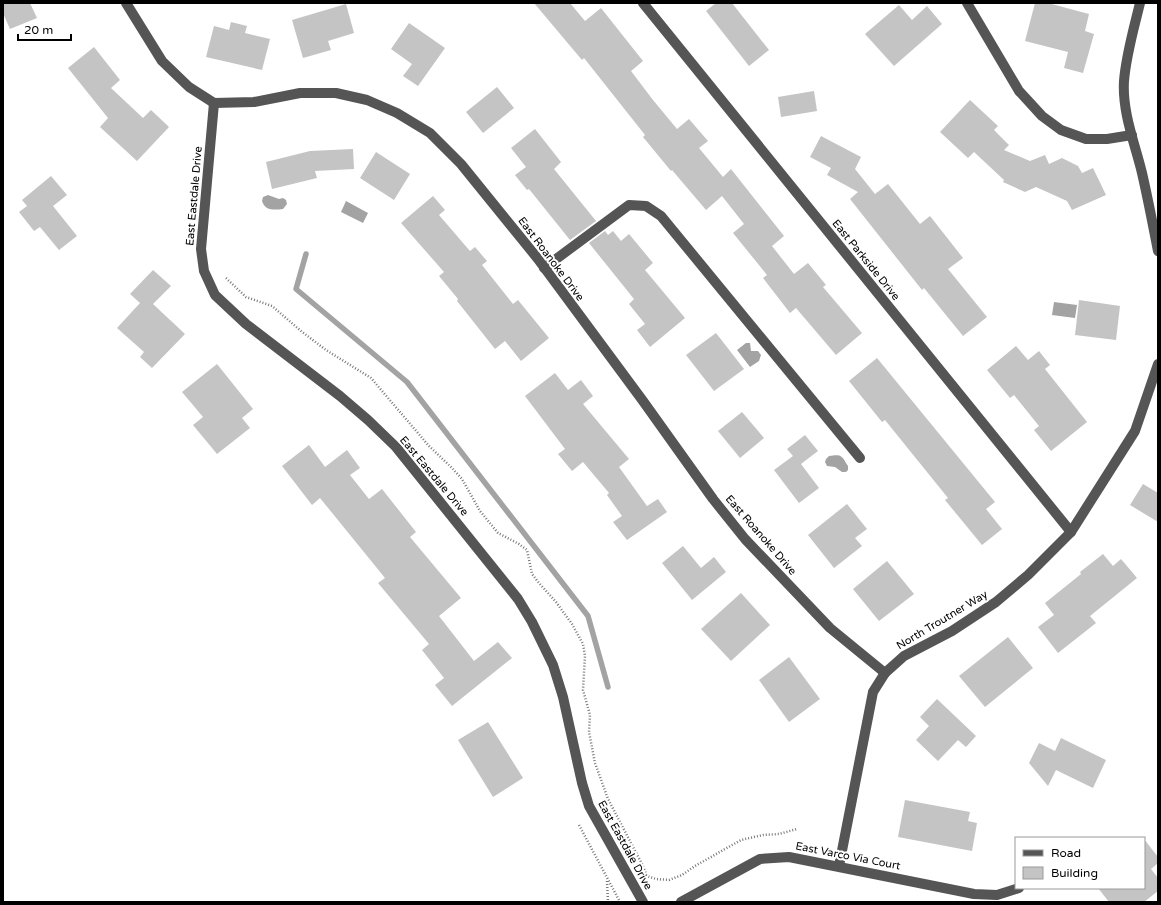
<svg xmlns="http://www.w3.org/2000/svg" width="1161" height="905" font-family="'Varela Round',sans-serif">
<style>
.water{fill:#a3a3a3}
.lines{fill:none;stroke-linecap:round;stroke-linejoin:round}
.stream{stroke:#a3a3a3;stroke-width:5.5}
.building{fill:#c4c4c4}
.path{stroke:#777;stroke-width:2.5;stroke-dasharray:1 2;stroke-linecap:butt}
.minor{stroke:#555;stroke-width:10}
.labels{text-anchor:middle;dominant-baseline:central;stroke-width:4;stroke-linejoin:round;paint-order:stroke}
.street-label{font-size:11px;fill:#000;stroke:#fff}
</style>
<rect width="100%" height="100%" fill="#fff"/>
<!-- water -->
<g class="water">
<path d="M 268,195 L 279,199 L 283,198 L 286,200 L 287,204 L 283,209 C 274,210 265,211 262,201 L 263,197 Z"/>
<path d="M 346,201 L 368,213 L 363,223 L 341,212 Z"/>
<path d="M 1054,302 L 1077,305 L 1075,318 L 1052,315 Z"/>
<path d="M 746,343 L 750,343 L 751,351 L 758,351 L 761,355 L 759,361 L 750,367 L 737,350 Z"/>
<path d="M 829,456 C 839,455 841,454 846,463 C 849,468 848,464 848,470 L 846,472 L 842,472 L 835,467 L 827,466 L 825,462 L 826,459 Z"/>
</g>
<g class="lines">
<!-- stream -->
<path class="stream" d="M 306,254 L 296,289 L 407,382 L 588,616 L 608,687"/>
</g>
<!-- building -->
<g class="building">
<path d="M 3,3 L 30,3 L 37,18 L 10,29 L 3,13 Z"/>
<path d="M 534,3 L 570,3 L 585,21 L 601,8 L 643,61 L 631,71 L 653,100 L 677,129 L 689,119 L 708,141 L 699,148 L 723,177 L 731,169 L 784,236 L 772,246 L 794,274 L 808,263 L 826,285 L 823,287 L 862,333 L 836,355 L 796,308 L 790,313 L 763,278 L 767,275 L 733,233 L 744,224 L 722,196 L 706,210 L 672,170 L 671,171 L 643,137 L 645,135 L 584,58 L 582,60 Z"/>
<path d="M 716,3 L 732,3 L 769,50 L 749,66 L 706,11 Z"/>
<path d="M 1035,3 L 1048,3 L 1089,14 L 1085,31 L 1094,34 L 1083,73 L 1064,68 L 1068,52 L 1025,41 Z"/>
<path d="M 346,4 L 354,33 L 328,41 L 331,50 L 303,58 L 292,20 Z"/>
<path d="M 899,5 L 912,20 L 927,6 L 942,24 L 894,66 L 865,34 Z"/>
<path d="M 231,22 L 247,26 L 245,33 L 270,39 L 262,70 L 206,57 L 214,26 L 229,30 Z"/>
<path d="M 409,23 L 445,48 L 418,86 L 403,76 L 412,64 L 391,49 Z"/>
<path d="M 94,47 L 120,80 L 111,88 L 143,118 L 151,110 L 169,127 L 137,161 L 100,127 L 108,118 L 68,68 Z"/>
<path d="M 497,87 L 514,108 L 483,133 L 466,112 Z"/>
<path d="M 814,91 L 817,111 L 781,117 L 778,97 Z"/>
<path d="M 970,100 L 998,126 L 994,130 L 1009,145 L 1004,150 L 1030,161 L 1045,155 L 1049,164 L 1062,158 L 1078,166 L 1082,173 L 1093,168 L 1106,195 L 1072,210 L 1067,201 L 1036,187 L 1025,192 L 1003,182 L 1004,180 L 974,152 L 968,158 L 940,132 Z"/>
<path d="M 535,129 L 561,162 L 554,169 L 596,221 L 570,240 L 529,189 L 527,190 L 515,175 L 526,167 L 511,148 Z"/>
<path d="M 821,136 L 861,157 L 855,169 L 875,194 L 888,184 L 920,224 L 930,216 L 963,258 L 948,269 L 987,317 L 963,336 L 924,288 L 922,290 L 850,199 L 858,192 L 827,175 L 831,168 L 810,157 Z"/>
<path d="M 353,149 L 354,169 L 315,171 L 317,178 L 272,189 L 266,162 L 310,151 Z"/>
<path d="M 376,152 L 410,174 L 394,200 L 360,178 Z"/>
<path d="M 51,176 L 67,195 L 53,206 L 77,236 L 59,250 L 40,227 L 34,231 L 19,212 L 27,206 L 22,200 Z"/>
<path d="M 433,196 L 445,210 L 439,215 L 470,251 L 475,247 L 487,261 L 482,265 L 513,304 L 518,300 L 549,338 L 521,361 L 505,341 L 495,349 L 457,301 L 458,299 L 439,276 L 444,272 L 401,223 Z"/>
<path d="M 605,231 L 608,235 L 613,231 L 621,241 L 629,234 L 653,263 L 645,270 L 685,318 L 650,347 L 637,330 L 645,324 L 629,304 L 634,299 L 589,243 Z"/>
<path d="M 153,270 L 171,286 L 153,304 L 185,334 L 152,368 L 140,357 L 144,352 L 117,328 L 140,303 L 130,294 Z"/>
<path d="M 1079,300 L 1120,306 L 1116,340 L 1075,335 Z"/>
<path d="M 716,333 L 744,369 L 714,391 L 686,355 Z"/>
<path d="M 1016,346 L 1028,360 L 1039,351 L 1050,365 L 1045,369 L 1087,422 L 1051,451 L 1034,430 L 1039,426 L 1014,395 L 1010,398 L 987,370 Z"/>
<path d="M 877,358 L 995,502 L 986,509 L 1002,529 L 982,545 L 945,500 L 948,498 L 885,420 L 882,422 L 849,381 Z"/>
<path d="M 217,364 L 253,409 L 242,418 L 250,428 L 217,454 L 193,425 L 203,417 L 182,392 Z"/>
<path d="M 555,373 L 568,390 L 581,380 L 593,396 L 583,404 L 629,459 L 619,467 L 647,506 L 658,499 L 667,512 L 627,540 L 613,522 L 622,516 L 607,495 L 609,493 L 583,462 L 572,471 L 558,454 L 565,449 L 525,396 Z"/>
<path d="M 742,412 L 764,438 L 740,458 L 718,431 Z"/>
<path d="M 805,435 L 818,451 L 801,464 L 819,488 L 799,503 L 774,470 L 793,456 L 787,449 Z"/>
<path d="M 309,445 L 325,467 L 347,450 L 360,468 L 350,475 L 369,499 L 382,489 L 416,532 L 410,537 L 461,598 L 439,616 L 474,661 L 498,642 L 512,658 L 452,706 L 435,685 L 444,678 L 422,650 L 429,644 L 378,583 L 385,578 L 320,498 L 312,505 L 282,466 Z"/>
<path d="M 1143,484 L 1158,493 L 1158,522 L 1130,505 Z"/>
<path d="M 847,504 L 867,529 L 855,538 L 862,546 L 834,568 L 808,535 Z"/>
<path d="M 683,546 L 701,568 L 714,557 L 726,572 L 692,600 L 662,563 Z"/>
<path d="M 1103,554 L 1113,566 L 1121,559 L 1137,578 L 1090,616 L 1096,623 L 1058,653 L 1038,627 L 1054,615 L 1045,603 L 1081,574 L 1080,572 Z"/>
<path d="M 887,561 L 914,594 L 879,621 L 853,589 Z"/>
<path d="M 741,593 L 770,625 L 731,661 L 701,629 Z"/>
<path d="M 1008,637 L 1033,668 L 985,707 L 959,676 Z"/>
<path d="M 789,657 L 820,699 L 789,722 L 759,680 Z"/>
<path d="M 937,699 L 976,736 L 966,747 L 958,740 L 938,761 L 916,740 L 929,726 L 920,717 Z"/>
<path d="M 488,722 L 523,778 L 493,797 L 458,740 Z"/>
<path d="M 1061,738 L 1106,760 L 1093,788 L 1056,770 L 1048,786 L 1029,763 L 1039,743 L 1055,751 Z"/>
<path d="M 905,800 L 970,812 L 968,821 L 977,823 L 972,851 L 898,837 Z"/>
<path d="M 1144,839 L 1158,857 L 1158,863 L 1151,869 L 1158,878 L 1158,891 L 1144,902 L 1109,902 L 1098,888 L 1144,888 Z"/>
</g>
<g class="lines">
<!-- path -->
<g class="path">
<path d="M 226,278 L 246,297 L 272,306 L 301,331 L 326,350 L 371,378 L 429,446 L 451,467 L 462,479 L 480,511 L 498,533 L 519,544 L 527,550 L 532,574 L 539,583 L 556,602 L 572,624 L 583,644 L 585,656 L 583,690 L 590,715 L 589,732 L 595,763 L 608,799 L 642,864 L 647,876 L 656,879 L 669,880 L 682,875 L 695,866 L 741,840 L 763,835 L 779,834 L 797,829"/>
<path d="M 579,825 L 620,902"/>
<path d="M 607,881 L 608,902"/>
</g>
<!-- minor -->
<g class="minor">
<path d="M 126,3 L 162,61 L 189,87 L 214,103 L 254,102 L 300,93 L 336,93 L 367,100 L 397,113 L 430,133 L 461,164 L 538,259 L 643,401 L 713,499 L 745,539 L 830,628 L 885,673"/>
<path d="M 643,3 L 1071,532"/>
<path d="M 967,3 L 1019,91 L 1042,116 L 1061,130 L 1086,139 L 1107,139 L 1132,135"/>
<path d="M 1140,3 C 1134,28 1126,55 1124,81 C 1122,112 1135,144 1142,173 C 1148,199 1153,225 1158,251"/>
<path d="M 214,103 L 201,249 L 204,271 L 215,295 L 246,324 L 340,396 L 368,420 L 396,447 L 518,599 L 532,622 L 553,665 L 563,697 L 582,783 L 589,806 L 643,902"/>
<path d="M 544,268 L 629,205 L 646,206 L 661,216 L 860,458"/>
<path d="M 839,866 L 873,692 L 885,673 L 904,656 L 952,631 L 996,602 L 1028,575 L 1071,532 L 1135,431 L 1158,364"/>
<path d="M 681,902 L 760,859 L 789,857 L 974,894 L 997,895 L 1019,888"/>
</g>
</g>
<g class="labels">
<!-- street labels -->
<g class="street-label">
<text transform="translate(194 196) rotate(-85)">East Eastdale Drive</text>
<text transform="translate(551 259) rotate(53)">East Roanoke Drive</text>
<text transform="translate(866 260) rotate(51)">East Parkside Drive</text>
<text transform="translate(434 476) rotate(50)">East Eastdale Drive</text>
<text transform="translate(761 535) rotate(49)">East Roanoke Drive</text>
<text transform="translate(942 620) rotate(-31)">North Troutner Way</text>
<text transform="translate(625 845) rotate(61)">East Eastdale Drive</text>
<text transform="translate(848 856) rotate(11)">East Varco Via Court</text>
</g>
</g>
<!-- border -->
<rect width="1161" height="905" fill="none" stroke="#000000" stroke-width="8"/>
<!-- legend -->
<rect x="1015" y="837" width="130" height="52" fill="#ffffff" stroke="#999999"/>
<rect x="1023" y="850" width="20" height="6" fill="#555555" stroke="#999999"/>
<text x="1051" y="857" font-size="12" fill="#000000">Road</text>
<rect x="1023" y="867" width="20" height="12" fill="#c4c4c4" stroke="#999999"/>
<text x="1051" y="877" font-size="12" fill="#000000">Building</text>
<!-- scale -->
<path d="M18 34v6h53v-6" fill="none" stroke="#000000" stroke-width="2"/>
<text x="24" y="34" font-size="12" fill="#000000" stroke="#ffffff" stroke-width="3" paint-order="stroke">20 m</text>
</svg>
